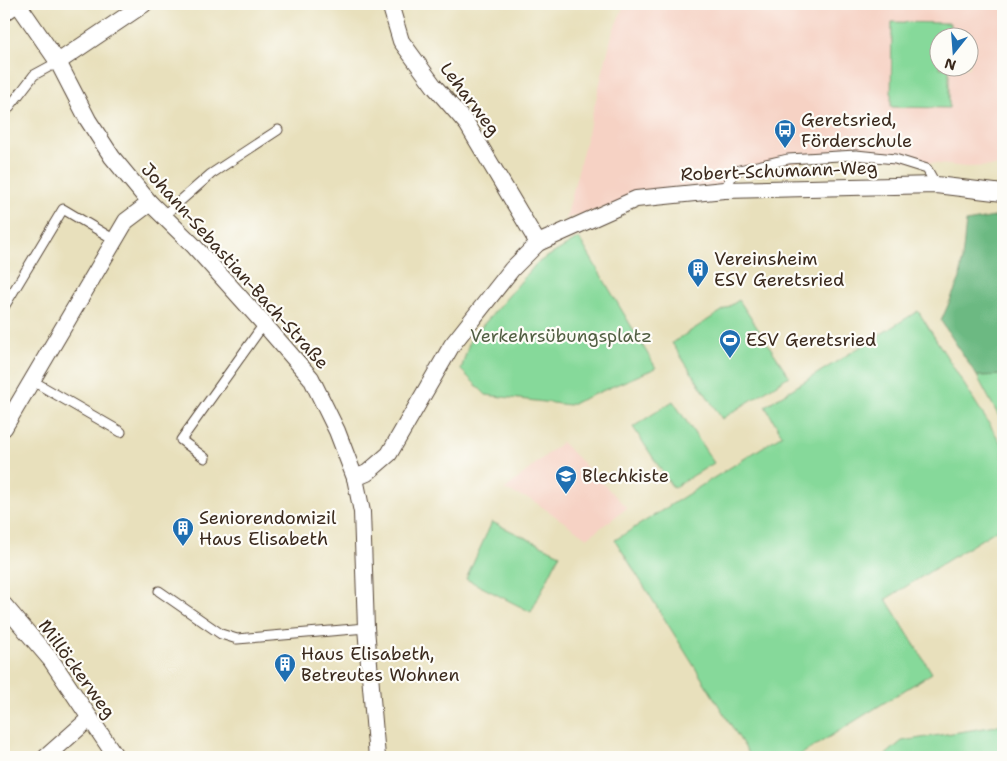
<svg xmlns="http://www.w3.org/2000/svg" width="1007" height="761" font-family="'Shantell Sans',sans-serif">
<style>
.built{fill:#f6d2c4;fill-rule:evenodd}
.green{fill:#86d99a;stroke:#60825c}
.forest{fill:#6cb982;stroke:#547250}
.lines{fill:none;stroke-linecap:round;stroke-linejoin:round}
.service-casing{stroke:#554536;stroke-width:11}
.minor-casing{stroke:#554536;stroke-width:18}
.service{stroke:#fff;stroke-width:9}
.minor{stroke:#fff;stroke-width:16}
.labels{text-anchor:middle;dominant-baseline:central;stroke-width:4.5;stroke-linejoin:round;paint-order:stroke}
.street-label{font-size:18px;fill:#3b2a1e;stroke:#fdfcf7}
.poi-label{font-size:18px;fill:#3b2a1e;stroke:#fdfcf7;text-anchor:start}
.park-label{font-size:18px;fill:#525f43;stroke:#fdfcf7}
</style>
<rect width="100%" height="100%" fill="#fdfcf7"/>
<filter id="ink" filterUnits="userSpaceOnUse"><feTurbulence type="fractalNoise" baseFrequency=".02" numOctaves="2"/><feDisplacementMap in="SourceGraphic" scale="10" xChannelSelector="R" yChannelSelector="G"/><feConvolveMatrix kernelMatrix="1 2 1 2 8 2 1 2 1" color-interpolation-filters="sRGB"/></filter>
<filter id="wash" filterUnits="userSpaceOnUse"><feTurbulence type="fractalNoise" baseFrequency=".0096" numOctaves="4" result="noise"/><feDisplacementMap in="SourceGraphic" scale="20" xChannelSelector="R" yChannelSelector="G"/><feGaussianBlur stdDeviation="1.12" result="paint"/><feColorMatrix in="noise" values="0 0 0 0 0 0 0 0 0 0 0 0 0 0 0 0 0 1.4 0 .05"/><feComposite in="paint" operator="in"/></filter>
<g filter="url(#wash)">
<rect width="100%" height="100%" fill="#e8e0bc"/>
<!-- built -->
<g class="built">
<path d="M 625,4 L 1003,4 L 1003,166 L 966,167 L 849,154 L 735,171 L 724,190 L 636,199 L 566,219 L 613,31 ZM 940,38 L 970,38 L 970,68 L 940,68 Z"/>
<path d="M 562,442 L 627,508 L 587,538 L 532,500 L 504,490 Z"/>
</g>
<!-- green -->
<g class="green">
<path d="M 892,22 L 950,23 L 949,37 L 940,38 L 940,68 L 949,68 L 949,108 L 891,107 Z"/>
<path d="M 579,238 L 656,368 L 569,405 L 486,395 L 461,370 L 470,340 L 537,263 Z"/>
<path d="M 739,300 L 789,376 L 722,419 L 672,343 Z"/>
<path d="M 918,311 L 1003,446 L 1003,526 L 886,599 L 932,673 L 797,757 L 751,757 L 615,540 L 782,435 L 765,406 Z"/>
<path d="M 1003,375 L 1003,424 L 977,376 Z"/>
<path d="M 673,401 L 714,463 L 673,488 L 633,427 Z"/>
<path d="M 492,522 L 560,554 L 531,612 L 466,579 Z"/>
<path d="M 1003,725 L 1003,757 L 883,757 L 902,741 Z"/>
</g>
<!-- forest -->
<path class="forest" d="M 1000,216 L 1003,217 L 1003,375 L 977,376 L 941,321 L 960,278 L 966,222 Z"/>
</g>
<g filter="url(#ink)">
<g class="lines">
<!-- service casing -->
<g class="service-casing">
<g id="service">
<path d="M 4,114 L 34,75 L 58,62"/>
<path d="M 724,190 L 735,171 L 788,159 L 856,155 L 895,159 L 927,169 L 936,185"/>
<path d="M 163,216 L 211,174 L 278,130"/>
<path d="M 4,307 L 63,209 L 115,240"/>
<path d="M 31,380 L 121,432"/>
<path d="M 205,458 L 181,440 L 264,324"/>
<path d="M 159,591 L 221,634 L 237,639 L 366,628"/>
</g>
</g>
<!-- minor casing -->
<g class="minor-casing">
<g id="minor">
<path d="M 18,4 L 58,62 L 88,120 L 112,157 L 150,203 L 193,245 L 264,324 L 311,378 L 337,431 L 355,478 L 362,512 L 366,628 L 377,757"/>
<path d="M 390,4 L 401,41 L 434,86 L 467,124 L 538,243"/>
<path d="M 4,13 L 17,4"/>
<path d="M 58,62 L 144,4"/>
<path d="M 4,428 L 126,221 L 150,203"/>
<path d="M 355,478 L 367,473 L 389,454 L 452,345 L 512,269 L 538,243 L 636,199 L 724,190 L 936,185 L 1003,193"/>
<path d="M 4,605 L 51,660 L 116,757"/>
<path d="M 46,757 L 90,718"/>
</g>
</g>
<!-- service -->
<use href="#service" class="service"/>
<!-- minor -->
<use href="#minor" class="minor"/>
</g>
</g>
<!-- icons -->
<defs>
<g id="bus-pin" transform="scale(1.125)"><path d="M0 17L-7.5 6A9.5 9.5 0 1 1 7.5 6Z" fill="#1f6fb2" stroke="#fdfcf7"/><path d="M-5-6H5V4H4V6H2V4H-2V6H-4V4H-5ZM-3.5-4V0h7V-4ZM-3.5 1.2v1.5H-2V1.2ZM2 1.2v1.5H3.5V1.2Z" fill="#fff"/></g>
<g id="building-pin" transform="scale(1.125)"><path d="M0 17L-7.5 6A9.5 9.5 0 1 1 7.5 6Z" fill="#1f6fb2" stroke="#fdfcf7"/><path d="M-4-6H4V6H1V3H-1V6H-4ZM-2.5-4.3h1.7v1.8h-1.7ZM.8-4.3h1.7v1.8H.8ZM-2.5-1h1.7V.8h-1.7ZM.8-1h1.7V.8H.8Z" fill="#fff"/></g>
<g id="stadium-pin" transform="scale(1.125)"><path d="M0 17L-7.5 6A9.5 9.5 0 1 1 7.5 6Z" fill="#1f6fb2" stroke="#fdfcf7"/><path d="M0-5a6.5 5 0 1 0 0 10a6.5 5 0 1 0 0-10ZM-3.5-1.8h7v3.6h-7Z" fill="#fff"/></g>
<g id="school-pin" transform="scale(1.125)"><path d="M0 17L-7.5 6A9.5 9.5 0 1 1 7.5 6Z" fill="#1f6fb2" stroke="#fdfcf7"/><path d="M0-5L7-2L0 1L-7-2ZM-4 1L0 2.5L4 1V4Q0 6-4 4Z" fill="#fff"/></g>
</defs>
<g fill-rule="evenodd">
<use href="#bus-pin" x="785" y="130"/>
<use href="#building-pin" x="698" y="269"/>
<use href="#stadium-pin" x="730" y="340"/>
<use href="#school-pin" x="566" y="476"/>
<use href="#building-pin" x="183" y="528"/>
<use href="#building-pin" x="285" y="664"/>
</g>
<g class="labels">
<!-- street labels -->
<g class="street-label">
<text transform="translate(470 99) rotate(53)">Leharweg</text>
<text transform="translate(779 171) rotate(-2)">Robert-Schumann-Weg</text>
<text transform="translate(235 266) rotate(48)">Johann-Sebastian-Bach-Straße</text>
<text transform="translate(77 669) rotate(54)">Millöckerweg</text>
</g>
<!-- poi labels -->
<g class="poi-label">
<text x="801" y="120">Geretsried,<tspan x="801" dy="21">Förderschule</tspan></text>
<text x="714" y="259">Vereinsheim<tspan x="714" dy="21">ESV Geretsried</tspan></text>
<text x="746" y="340">ESV Geretsried</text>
<text x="582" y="476">Blechkiste</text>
<text x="199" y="518">Seniorendomizil<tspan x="199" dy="21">Haus Elisabeth</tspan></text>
<text x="301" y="654">Haus Elisabeth,<tspan x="301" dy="21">Betreutes Wohnen</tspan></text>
</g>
<!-- park labels -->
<g class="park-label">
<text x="561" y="336">Verkehrsübungsplatz</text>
</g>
</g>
<!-- margin -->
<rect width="1007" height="761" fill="none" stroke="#fdfcf7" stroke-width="20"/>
<!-- north arrow -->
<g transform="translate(954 52) rotate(197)"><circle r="24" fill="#fdfcf7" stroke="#afa8a0"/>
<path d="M0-4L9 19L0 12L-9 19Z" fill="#1f6fb2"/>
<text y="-8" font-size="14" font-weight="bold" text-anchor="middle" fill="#3b2a1e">N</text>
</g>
</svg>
